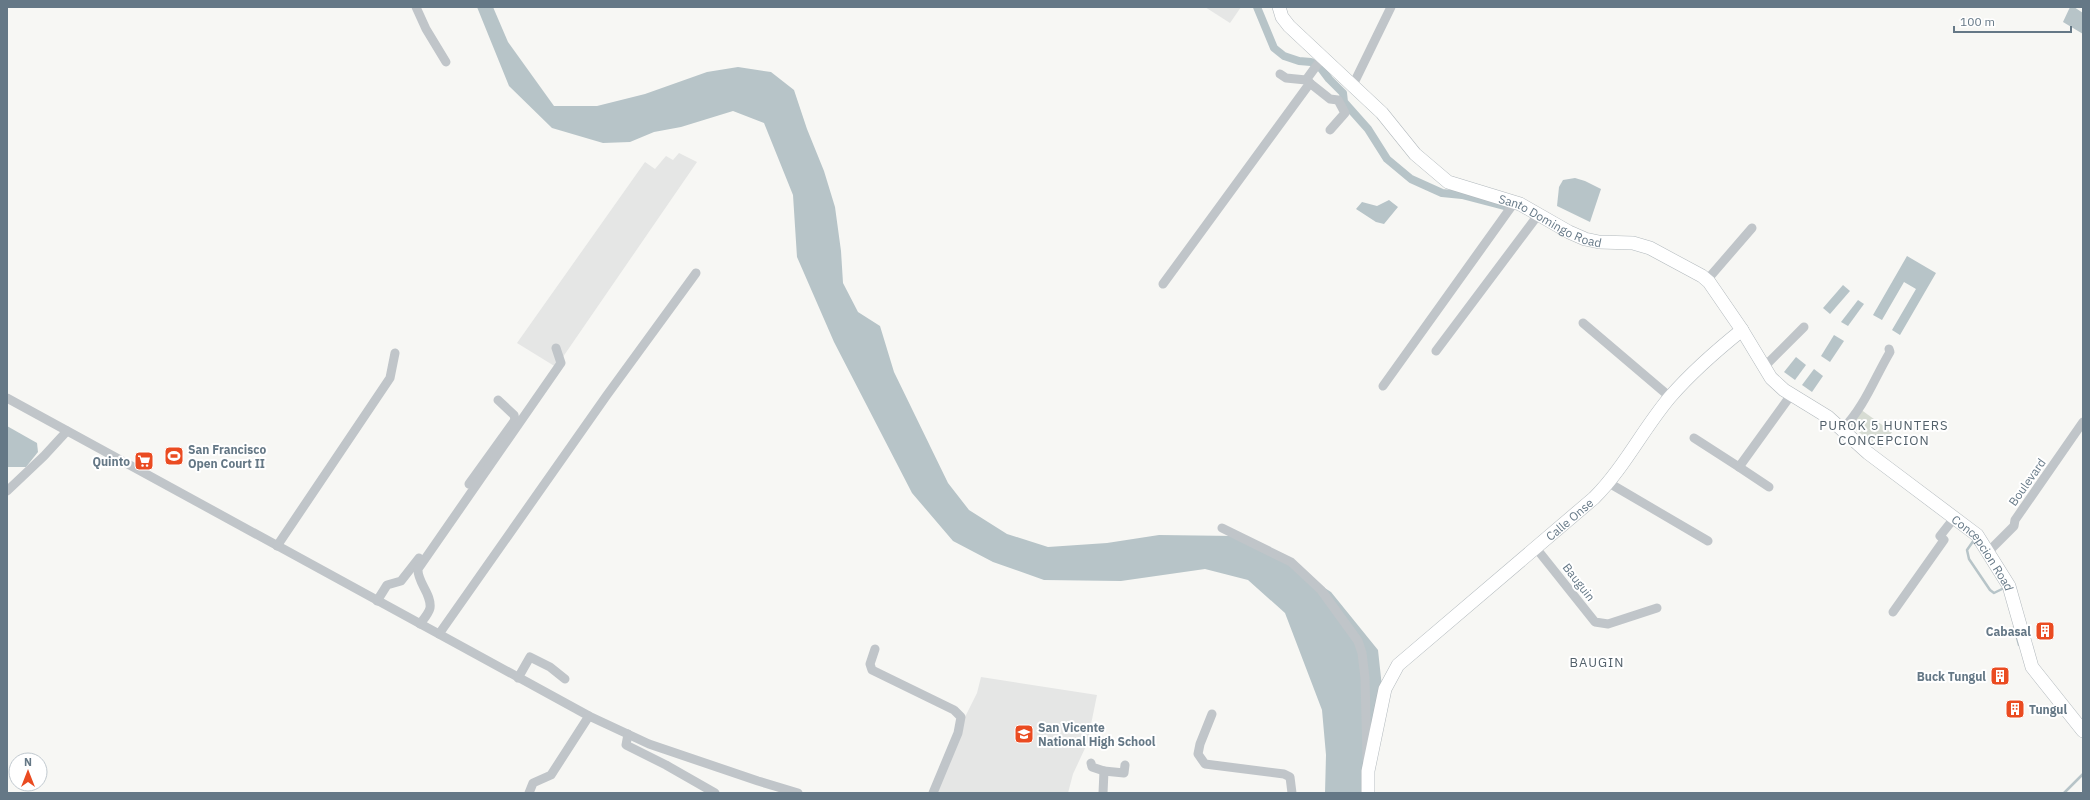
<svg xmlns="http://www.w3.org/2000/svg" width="2090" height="800" font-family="'IBM Plex Sans',sans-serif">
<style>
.built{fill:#e5e6e5}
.green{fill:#d7dcd3}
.water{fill:#b7c4c8}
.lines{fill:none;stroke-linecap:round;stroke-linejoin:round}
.stream{stroke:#b7c4c8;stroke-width:2.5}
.canal{stroke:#b7c4c8;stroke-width:8}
.secondary-casing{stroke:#b2b9bd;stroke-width:14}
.street{stroke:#c0c5c9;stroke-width:9}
.secondary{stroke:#fff;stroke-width:13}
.labels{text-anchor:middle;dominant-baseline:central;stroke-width:4;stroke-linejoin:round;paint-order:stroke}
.street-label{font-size:12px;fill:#657886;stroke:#fff}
.poi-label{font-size:12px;font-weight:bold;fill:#657886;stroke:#fff;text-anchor:start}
.neighbourhood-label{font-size:13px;letter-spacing:1px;fill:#53616b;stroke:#fff}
</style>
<rect width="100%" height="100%" fill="#f7f7f4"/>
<!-- built -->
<g class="built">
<path d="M 1205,7 L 1241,7 L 1230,23 Z"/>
<path d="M 679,153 L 697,162 L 556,367 L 517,343 L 645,162 L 655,169 L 666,156 L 673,160 Z"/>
<path d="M 981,677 L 1097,695 L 1087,744 L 1073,774 L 1068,793 L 934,793 L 962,723 L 977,693 Z"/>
</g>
<!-- green -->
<path class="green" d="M 1860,409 L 1892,432 L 1881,448 L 1849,425 Z"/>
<!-- water -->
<g class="water">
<path d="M 477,7 L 493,7 L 508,42 L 554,106 L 597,106 L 645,94 L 707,72 L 738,67 L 771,72 L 794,90 L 807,129 L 824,171 L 835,207 L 841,251 L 843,283 L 858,312 L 880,326 L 894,372 L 948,483 L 969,510 L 1007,534 L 1048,547 L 1107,543 L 1159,535 L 1235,536 L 1274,555 L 1331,592 L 1378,650 L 1382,687 L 1365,793 L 1325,793 L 1326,755 L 1322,710 L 1285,613 L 1248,580 L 1205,569 L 1121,581 L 1044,580 L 993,562 L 953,541 L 912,493 L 834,342 L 797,257 L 793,195 L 764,123 L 733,111 L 681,127 L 654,132 L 630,142 L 603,143 L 552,128 L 509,86 Z"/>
<path d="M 2070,7 L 2074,7 L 2083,13 L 2083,34 L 2063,22 Z"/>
<path d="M 1575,178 L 1585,181 L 1601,189 L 1590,222 L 1557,206 L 1559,187 L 1563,180 Z"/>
<path d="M 1389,200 L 1398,207 L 1384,224 L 1376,222 L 1356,209 L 1362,202 L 1377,206 Z"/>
<path d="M 1907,256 L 1936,273 L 1900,335 L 1892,330 L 1916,289 L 1904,282 L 1882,320 L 1873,315 Z"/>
<path d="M 1843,285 L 1850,291 L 1830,314 L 1823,308 Z"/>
<path d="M 1858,300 L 1864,304 L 1848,326 L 1841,322 Z"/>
<path d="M 1834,335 L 1844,341 L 1830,362 L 1821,356 Z"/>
<path d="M 1796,357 L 1806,365 L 1795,380 L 1784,372 Z"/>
<path d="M 1814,369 L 1823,376 L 1812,392 L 1802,385 Z"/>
<path d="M 7,426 L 37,443 L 38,452 L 26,467 L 7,467 Z"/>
</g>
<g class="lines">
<!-- stream -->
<g class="stream">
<path d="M 1974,540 L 1967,550 L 1969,559 L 1990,590 L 1994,593 L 2004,588"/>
<path d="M 2014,627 L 2019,645"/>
<path d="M 2064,793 L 2083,774"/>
</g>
<!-- canal -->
<path class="canal" d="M 1257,7 L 1274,48 L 1284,56 L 1299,61 L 1311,62 L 1320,67 L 1329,79 L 1343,93 L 1344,102 L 1368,129 L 1387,159 L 1411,179 L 1442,193 L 1462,195 L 1508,207"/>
<!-- secondary casing -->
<g class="secondary-casing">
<g id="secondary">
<path id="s1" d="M 1279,7 L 1282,17 L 1289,26 L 1382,113 L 1415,154 L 1448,182 L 1520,204 L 1569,232 L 1585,239 L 1599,242 L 1633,243 L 1650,248 L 1702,276 L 1709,282 L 1742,330 L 1771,378 L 1784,390 L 1828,417 L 1868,453 L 1977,535 L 2009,586 L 2032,667 L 2083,731"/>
<path id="s2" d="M 1368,793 L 1368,771 L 1385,689 L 1398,665 L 1594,498 C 1624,468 1643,429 1670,397 C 1691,373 1717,350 1742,330"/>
</g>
</g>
<!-- street -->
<g class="street">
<path d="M 416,7 L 426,29 L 446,62"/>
<path d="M 1322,58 L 1306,80 L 1330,99 L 1338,100 L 1345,113 L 1330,130"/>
<path d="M 1280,74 L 1286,78 L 1306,80"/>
<path d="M 1353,85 L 1391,7"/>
<path d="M 1707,280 L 1752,228"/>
<path d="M 1163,284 L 1310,83"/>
<path d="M 1583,323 L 1670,397"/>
<path d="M 1436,351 L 1538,215"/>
<path d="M 1764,367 L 1804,327"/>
<path d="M 1383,386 L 1514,203"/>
<path d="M 7,398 L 589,716 L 649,744 L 758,781 L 798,793"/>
<path d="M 1842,430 C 1865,406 1874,379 1890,352 L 1889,349"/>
<path d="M 1694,438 L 1739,467 L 1791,395"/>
<path d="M 1739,467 L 1769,487"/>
<path d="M 1609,483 L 1708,541"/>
<path d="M 469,484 L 515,420 L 514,415 L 498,400"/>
<path d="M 7,491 L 44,456 L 67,431"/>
<path d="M 1222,528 L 1291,562 L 1321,590 L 1358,641 L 1362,653 L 1365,678 L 1367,759"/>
<path d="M 277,546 L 390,378 L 395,353"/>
<path d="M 1536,548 L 1595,622 L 1608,624 L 1657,608"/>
<path d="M 1988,552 L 2014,526 L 2015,520 L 2083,422"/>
<path d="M 377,601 L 387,585 L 401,581 L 419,558"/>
<path d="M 1893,612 L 1944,540 L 1940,536 L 1955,517"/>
<path d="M 420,624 C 423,620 429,613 430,608 C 432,594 417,582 418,569 L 561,363 L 556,348"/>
<path d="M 439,634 L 607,395 L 696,273"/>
<path d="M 875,649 L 870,664 L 872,670 L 954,710 L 961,717 L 958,733 L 933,793"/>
<path d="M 518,678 L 530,657 L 550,667 L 565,679"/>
<path d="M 1212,714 L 1200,744 L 1198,754 L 1205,764 L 1284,774 L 1290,777 L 1292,793"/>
<path d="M 628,734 L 626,745 L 666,765 L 715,793"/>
<path d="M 1091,763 L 1092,767 L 1104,771"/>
<path d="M 529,793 L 533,783 L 551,775 L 589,716"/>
<path d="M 1103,793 L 1104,771 L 1124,773 L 1125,765"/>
</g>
<!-- secondary -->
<use href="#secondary" class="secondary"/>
</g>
<!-- icons -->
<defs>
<g id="stadium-square" transform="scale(1)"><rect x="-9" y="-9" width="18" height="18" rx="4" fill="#ea4b21" stroke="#fff"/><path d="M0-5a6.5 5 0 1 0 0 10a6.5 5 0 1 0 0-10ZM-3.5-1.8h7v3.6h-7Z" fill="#fff"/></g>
<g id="supermarket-square" transform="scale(1)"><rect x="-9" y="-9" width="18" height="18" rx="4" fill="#ea4b21" stroke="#fff"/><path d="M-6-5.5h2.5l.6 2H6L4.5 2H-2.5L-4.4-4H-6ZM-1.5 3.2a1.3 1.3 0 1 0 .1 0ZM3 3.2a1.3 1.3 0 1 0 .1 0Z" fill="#fff"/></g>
<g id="building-square" transform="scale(1)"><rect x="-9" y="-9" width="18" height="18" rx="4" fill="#ea4b21" stroke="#fff"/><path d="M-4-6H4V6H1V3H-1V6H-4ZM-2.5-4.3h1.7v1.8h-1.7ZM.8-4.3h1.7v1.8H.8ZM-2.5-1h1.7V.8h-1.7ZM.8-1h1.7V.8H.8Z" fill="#fff"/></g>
<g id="school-square" transform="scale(1)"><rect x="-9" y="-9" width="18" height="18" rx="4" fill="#ea4b21" stroke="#fff"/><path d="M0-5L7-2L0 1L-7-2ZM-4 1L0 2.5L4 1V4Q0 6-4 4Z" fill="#fff"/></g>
</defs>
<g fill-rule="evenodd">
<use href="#stadium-square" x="174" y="456"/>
<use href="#supermarket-square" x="144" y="461"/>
<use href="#building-square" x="2045" y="631"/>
<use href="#building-square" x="2000" y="676"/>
<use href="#building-square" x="2015" y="709"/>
<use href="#school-square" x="1024" y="734"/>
</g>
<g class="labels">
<!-- street labels -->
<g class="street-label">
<text stroke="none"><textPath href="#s1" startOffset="355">Santo Domingo Road</textPath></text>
<text transform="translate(2027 482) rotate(-55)">Boulevard</text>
<text stroke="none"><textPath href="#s2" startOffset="358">Calle Onse</textPath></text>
<text stroke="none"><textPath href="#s1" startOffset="920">Concepcion Road</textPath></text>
<text transform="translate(1579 582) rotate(52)">Bauguin</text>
</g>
<!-- poi labels -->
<g class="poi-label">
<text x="188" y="449">San Francisco<tspan x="188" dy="14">Open Court II</tspan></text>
<text x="130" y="461" text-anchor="end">Quinto</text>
<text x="2031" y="631" text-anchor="end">Cabasal</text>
<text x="1986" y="676" text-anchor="end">Buck Tungul</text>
<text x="2029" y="709">Tungul</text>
<text x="1038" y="727">San Vicente<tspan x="1038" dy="14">National High School</tspan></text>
</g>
<!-- neighbourhood labels -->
<g class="neighbourhood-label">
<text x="1884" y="425">PUROK 5 HUNTERS<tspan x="1884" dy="15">CONCEPCION</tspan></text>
<text x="1597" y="662">BAUGIN</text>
</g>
</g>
<!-- border -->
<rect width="2090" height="800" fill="none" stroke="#657886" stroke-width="16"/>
<!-- north arrow -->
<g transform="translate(28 772)"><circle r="19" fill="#ffffff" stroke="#c1c9cf"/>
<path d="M0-3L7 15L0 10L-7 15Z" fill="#ea4b21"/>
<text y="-6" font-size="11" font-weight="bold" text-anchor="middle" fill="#657886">N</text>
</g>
<!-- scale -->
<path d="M1954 26v6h117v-6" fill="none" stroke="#657886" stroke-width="2"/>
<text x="1960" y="26" font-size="12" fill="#657886" stroke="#ffffff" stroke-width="3" paint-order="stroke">100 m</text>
</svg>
